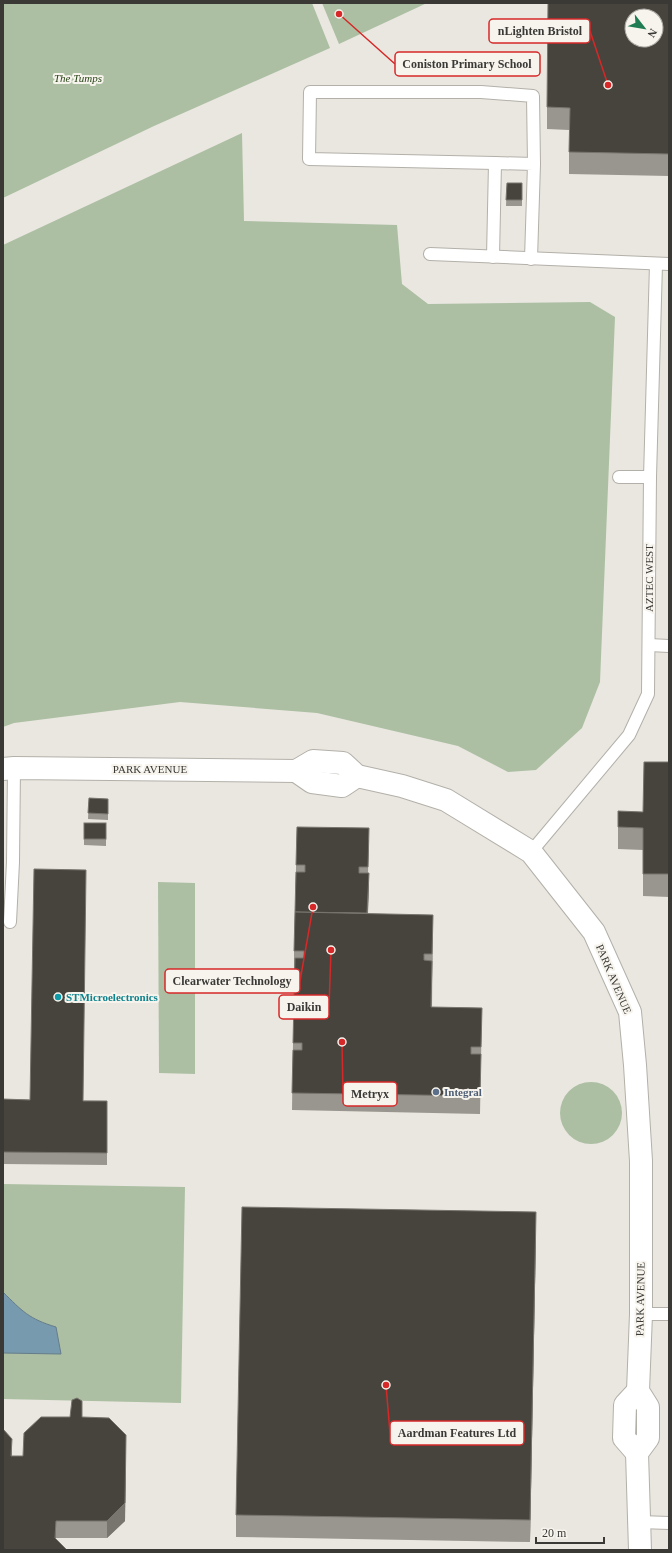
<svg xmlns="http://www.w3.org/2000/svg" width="672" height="1553" font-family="'Times New Roman',serif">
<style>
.green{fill:#acbfa3}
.water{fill:#779aae;stroke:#657d8a}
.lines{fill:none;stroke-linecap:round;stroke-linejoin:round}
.service-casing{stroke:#b3b0a9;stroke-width:14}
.tertiary-casing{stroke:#b3b0a9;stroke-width:24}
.service{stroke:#fff;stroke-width:12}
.tertiary{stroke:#fff;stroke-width:22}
.wall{fill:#98968f}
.shaded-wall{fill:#78756f}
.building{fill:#47443e;stroke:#78756f;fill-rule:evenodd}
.culture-dot{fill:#0f9aa8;stroke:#f7f4ed;stroke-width:1.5}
.service-dot{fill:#5c6f8a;stroke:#f7f4ed;stroke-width:1.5}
.labels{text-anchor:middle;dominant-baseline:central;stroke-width:4;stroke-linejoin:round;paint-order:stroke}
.park-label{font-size:11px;font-style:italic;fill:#254215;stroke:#f7f4ed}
.street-label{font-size:11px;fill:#3a3936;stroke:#f7f4ed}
.culture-label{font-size:11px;font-weight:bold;fill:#0d838f;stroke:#f7f4ed;text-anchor:start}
.service-label{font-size:11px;font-weight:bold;fill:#4e5e75;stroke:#f7f4ed;text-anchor:start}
.leader{fill:none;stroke:#d62828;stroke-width:1.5}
.callout-dot{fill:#d62828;stroke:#f7f4ed;stroke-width:1.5}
.callout{fill:#f7f4ed;stroke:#d62828;stroke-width:1.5}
.callout-label{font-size:12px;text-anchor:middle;font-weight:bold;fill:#3a3936}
</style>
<rect width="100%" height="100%" fill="#eae7e0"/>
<!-- green -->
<g class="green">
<path d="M 3,3 L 312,3 L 330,48 L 154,126 L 3,198 Z"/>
<path d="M 322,3 L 427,3 L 339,44 Z"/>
<path d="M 242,133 L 244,221 L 397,225 L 402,284 L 428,304 L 590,302 L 615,317 L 600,682 L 582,728 L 536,770 L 508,772 L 458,746 L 317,713 L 180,702 L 14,723 L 3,727 L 3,245 Z"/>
<path d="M 158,882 L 195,883 L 195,1074 L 159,1073 Z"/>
<circle cx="591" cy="1113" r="31"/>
<path d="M 3,1184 L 185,1187 L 181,1403 L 3,1399 Z"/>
</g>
<!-- water -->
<path class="water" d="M 3,1292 C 22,1311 29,1319 56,1327 L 61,1354 L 3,1353 Z"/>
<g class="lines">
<!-- service casing -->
<g class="service-casing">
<g id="service">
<path d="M 495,163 L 309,159 L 310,92 L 481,92 L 533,96 L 534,164"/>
<path d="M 430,254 L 669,264"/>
<path d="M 493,257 L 495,163 L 534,164 L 531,259"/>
<path d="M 619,477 L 650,477"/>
<path d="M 649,645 L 669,646"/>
<path d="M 531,852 L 629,735 L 648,694 L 650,477 L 656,264"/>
<path d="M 10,922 L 13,862 L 14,768"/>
<path d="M 641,1314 L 669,1314"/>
<path d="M 640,1522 L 669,1523"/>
</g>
</g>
<!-- tertiary casing -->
<g class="tertiary-casing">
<g id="tertiary">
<path d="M 3,769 L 14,768 L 296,771 L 313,761 L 343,763 L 357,776 L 402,786 L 446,800 L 531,852 L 594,932 L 630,1012 L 635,1065 L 641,1161 L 641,1314 L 638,1391 L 648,1407 L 648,1438 L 637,1453 L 640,1550"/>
<path d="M 296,771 L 312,782 L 342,786 L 357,776"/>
<path d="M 637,1453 L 624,1438 L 625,1405 L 638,1391"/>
</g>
</g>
<!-- service -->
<use href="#service" class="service"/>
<!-- tertiary -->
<use href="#tertiary" class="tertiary"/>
</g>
<!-- wall -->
<g class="wall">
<path d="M 669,3 L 669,176 L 569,174 L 569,130 L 547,129 L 547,107 Z"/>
<path d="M 507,183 L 522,183 L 522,206 L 506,206 Z"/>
<path d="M 669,762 L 669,897 L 643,896 L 643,850 L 618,849 L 618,827 L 643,812 Z"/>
<path d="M 89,798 L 108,799 L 108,820 L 88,819 Z"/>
<path d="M 84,823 L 106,823 L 106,846 L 84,845 Z"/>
<path d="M 297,827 L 369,840 L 368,873 L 369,886 L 368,914 L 433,915 L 432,1007 L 482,1008 L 480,1114 L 292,1110 L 293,1043 L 295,969 L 294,969 L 294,951 Z"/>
<path d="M 668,920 L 669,920 L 669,942 L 668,938 Z"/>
<path d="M 3,1099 L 107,1101 L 107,1165 L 3,1164 Z"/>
<path d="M 536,1234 L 530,1542 L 236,1537 L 236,1515 Z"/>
<path d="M 82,1417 L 126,1453 L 125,1521 L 107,1538 L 56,1538 L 56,1539 L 3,1550 L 12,1456 L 23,1456 Z"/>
</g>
<!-- shaded-wall -->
<g class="shaded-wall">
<path d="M 369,873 L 369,886 L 367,932 L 367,920 Z"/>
<path d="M 433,915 L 432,978 L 431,1025 L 431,1007 Z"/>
<path d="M 536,1212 L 536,1234 L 530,1542 L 530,1520 Z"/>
<path d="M 126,1435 L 125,1521 L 107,1538 L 107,1521 Z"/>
<path d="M 12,1439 L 12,1457 L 11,1456 Z"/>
<path d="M 56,1521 L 56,1538 L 55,1550 L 55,1538 Z"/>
</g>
<!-- building -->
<g class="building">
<path d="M 548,3 L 669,3 L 669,154 L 569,152 L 570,108 L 547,107 ZM 632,16 L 656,16 L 656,40 L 632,40 Z"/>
<path d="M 507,183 L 522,183 L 522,200 L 506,200 Z"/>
<path d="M 644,762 L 669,762 L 669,874 L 643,874 L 643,828 L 618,827 L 618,811 L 643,812 Z"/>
<path d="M 89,798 L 108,799 L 108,814 L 88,813 Z"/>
<rect x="84" y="823" width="22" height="16"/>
<path d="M 297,827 L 369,828 L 368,867 L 359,867 L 359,873 L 369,873 L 367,913 L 295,912 L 296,872 L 305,872 L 305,865 L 296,865 Z"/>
<path d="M 34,869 L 86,870 L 83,1101 L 107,1101 L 107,1153 L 3,1152 L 3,1099 L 30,1100 Z"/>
<path d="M 295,912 L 433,915 L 432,954 L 424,954 L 424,960 L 432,961 L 431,1007 L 482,1008 L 481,1047 L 471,1047 L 471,1054 L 481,1054 L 480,1096 L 292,1093 L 293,1050 L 302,1050 L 302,1043 L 293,1043 L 295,958 L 304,958 L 304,951 L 294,951 Z"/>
<path d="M 242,1207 L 536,1212 L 530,1520 L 236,1515 Z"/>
<path d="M 77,1398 L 82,1401 L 82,1417 L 109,1418 L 126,1435 L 125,1503 L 107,1521 L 56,1521 L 55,1538 L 67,1550 L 3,1550 L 3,1429 L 12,1439 L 11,1456 L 23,1456 L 24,1433 L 41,1417 L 70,1417 L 72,1400 Z"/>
</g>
<!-- markers -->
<circle class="culture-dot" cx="58" cy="997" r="4"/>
<circle class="service-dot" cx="436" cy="1092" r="4"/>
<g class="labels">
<!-- park labels -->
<g class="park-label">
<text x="78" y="78">The Tumps</text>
</g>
<!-- street labels -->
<g class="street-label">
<text transform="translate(649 578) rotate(-90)">AZTEC WEST</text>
<text x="150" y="769">PARK AVENUE</text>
<text transform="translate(614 979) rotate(67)">PARK AVENUE</text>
<text transform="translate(640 1299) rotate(-89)">PARK AVENUE</text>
</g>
<!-- culture labels -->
<g class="culture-label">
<text x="66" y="997">STMicroelectronics</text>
</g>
<!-- service labels -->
<g class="service-label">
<text x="444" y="1092">Integral</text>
</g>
</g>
<!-- callouts -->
<path class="leader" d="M608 85L590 31M339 14L395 64M313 907L300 981M331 950L329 1007M342 1042L343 1094M386 1385L390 1433"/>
<g class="callout-dot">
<circle cx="608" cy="85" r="4"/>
<circle cx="339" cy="14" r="4"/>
<circle cx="313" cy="907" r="4"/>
<circle cx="331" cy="950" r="4"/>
<circle cx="342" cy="1042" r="4"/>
<circle cx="386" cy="1385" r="4"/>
</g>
<g class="callout">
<rect x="489" y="19" width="101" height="24" rx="4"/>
<rect x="395" y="52" width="145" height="24" rx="4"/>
<rect x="165" y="969" width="135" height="24" rx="4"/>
<rect x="279" y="995" width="50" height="24" rx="4"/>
<rect x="343" y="1082" width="54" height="24" rx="4"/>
<rect x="390" y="1421" width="134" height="24" rx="4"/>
</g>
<g class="callout-label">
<text x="540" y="35">nLighten Bristol</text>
<text x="467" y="68">Coniston Primary School</text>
<text x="232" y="985">Clearwater Technology</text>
<text x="304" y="1011">Daikin</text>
<text x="370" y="1098">Metryx</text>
<text x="457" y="1437">Aardman Features Ltd</text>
</g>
<!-- border -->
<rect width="672" height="1553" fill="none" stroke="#3a3936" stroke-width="8"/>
<!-- north arrow -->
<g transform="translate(644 28) rotate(121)"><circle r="19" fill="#f7f4ed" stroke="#aba9a4"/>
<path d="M0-3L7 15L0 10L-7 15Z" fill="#207d53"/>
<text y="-6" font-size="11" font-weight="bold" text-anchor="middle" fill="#3a3936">N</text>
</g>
<!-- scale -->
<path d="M536 1537v6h68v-6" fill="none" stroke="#3a3936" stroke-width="2"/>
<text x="542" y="1537" font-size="12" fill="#3a3936" stroke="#f7f4ed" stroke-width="3" paint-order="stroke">20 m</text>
</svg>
